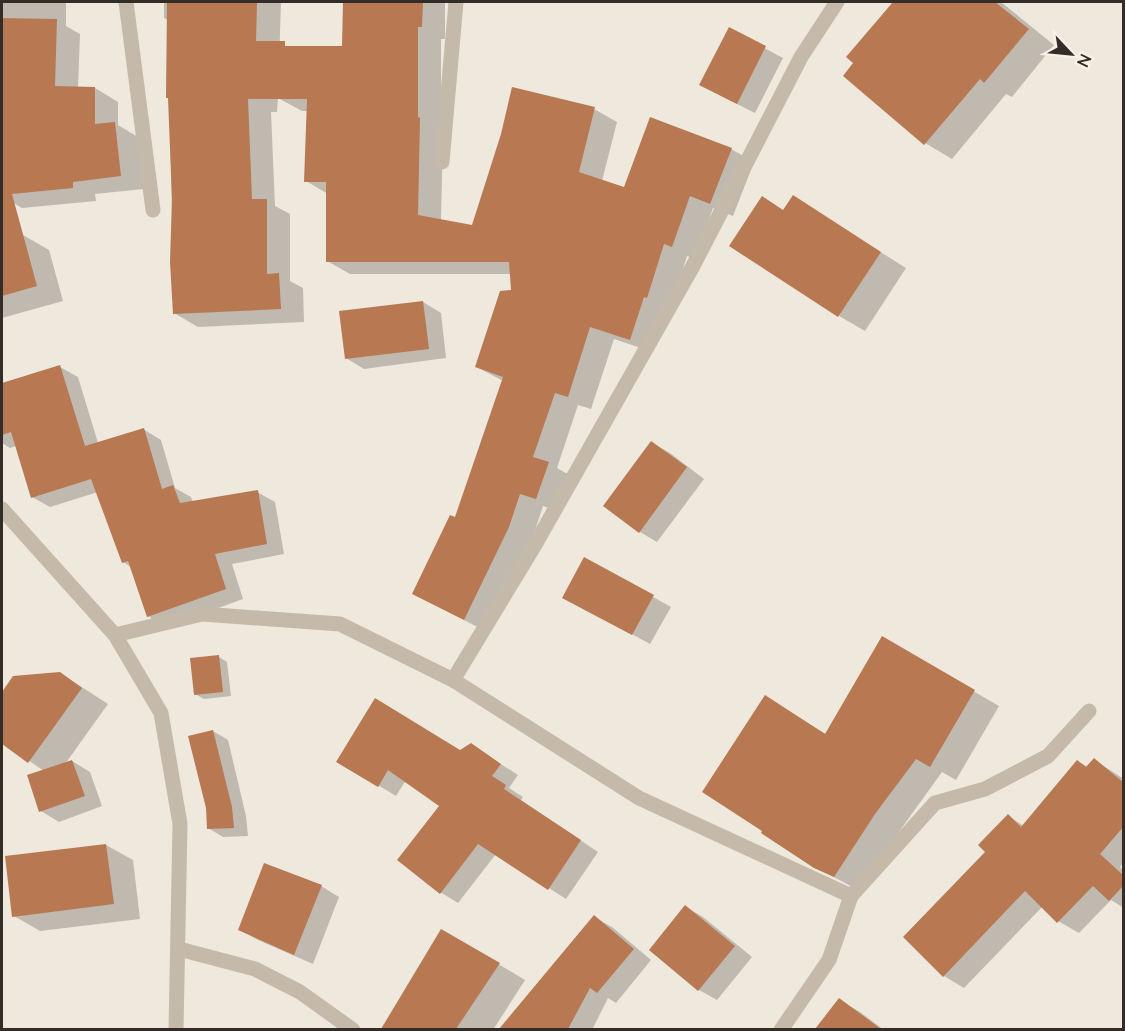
<svg xmlns="http://www.w3.org/2000/svg" width="1125" height="1031" font-family="Lato,sans-serif">
<style>
.shadow{fill:#0003}
.building{fill:#b77852}
.lines{fill:none;stroke-linecap:round;stroke-linejoin:round}
.street{stroke:#c5baaa;stroke-width:15}
</style>
<rect width="100%" height="100%" fill="#efe8dc"/>
<!-- shadow -->
<g class="shadow">
<path d="M 2,2 L 66,2 L 66,26 L 80,34 L 78,88 L 95,88 L 118,102 L 118,125 L 138,137 L 144,189 L 95,194 L 96,201 L 22,208 L 2,196 Z"/>
<path d="M 164,2 L 281,2 L 278,96 L 344,47 L 345,2 L 445,2 L 445,39 L 441,39 L 441,131 L 443,132 L 441,221 L 473,227 L 594,109 L 617,122 L 602,181 L 625,188 L 731,149 L 754,162 L 733,216 L 713,208 L 695,259 L 687,256 L 670,310 L 667,309 L 653,352 L 614,339 L 591,409 L 578,405 L 557,468 L 571,476 L 559,511 L 543,506 L 532,540 L 487,632 L 414,594 L 456,520 L 503,381 L 477,367 L 513,291 L 512,274 L 350,274 L 327,261 L 328,194 L 306,181 L 308,111 L 302,111 L 278,98 L 277,112 L 271,112 L 275,206 L 290,214 L 290,281 L 303,288 L 304,322 L 198,327 L 174,313 L 168,20 L 164,18 Z"/>
<path d="M 889,2 L 1001,2 L 1054,45 L 1012,97 L 1006,94 L 952,159 L 925,143 L 855,63 L 892,4 Z"/>
<path d="M 729,29 L 783,58 L 755,113 L 719,95 Z"/>
<path d="M 793,197 L 906,268 L 865,331 L 839,316 L 762,198 L 784,211 Z"/>
<path d="M 23,235 L 49,250 L 63,301 L 2,318 L 2,241 Z"/>
<path d="M 423,302 L 441,313 L 446,358 L 364,369 L 346,358 Z"/>
<path d="M 60,367 L 78,377 L 98,443 L 143,429 L 161,440 L 175,488 L 191,497 L 193,502 L 257,492 L 275,502 L 284,554 L 232,564 L 243,599 L 166,627 L 148,616 L 131,567 L 123,562 L 98,492 L 50,507 L 32,497 L 16,446 L 10,448 L 2,443 L 2,385 Z"/>
<path d="M 652,443 L 670,453 L 704,479 L 657,542 L 640,532 Z"/>
<path d="M 585,559 L 671,607 L 650,644 L 582,607 Z"/>
<path d="M 882,638 L 999,706 L 956,780 L 942,772 L 901,829 L 860,891 L 815,867 L 765,697 L 826,734 Z"/>
<path d="M 219,657 L 227,662 L 231,696 L 204,699 L 195,694 Z"/>
<path d="M 60,673 L 108,704 L 65,764 L 72,761 L 90,772 L 102,806 L 59,822 L 41,811 L 44,771 L 2,742 L 2,694 L 13,678 Z"/>
<path d="M 213,731 L 228,740 L 246,816 L 248,836 L 223,837 L 208,828 Z"/>
<path d="M 471,745 L 518,775 L 509,788 L 523,797 L 521,800 L 598,852 L 566,899 L 496,854 L 458,903 L 440,892 L 442,805 L 406,780 L 396,796 L 338,761 L 461,751 Z"/>
<path d="M 1094,760 L 1124,779 L 1124,862 L 1120,867 L 1124,871 L 1124,908 L 1111,900 L 1079,933 L 1058,921 L 1043,906 L 964,988 L 944,976 L 987,852 L 1008,816 L 1024,826 L 1077,761 L 1088,767 Z"/>
<path d="M 106,845 L 133,860 L 140,919 L 40,931 L 14,916 Z"/>
<path d="M 321,886 L 339,897 L 313,964 L 258,940 L 240,930 Z"/>
<path d="M 686,907 L 703,917 L 752,957 L 717,1000 L 699,990 L 651,950 Z"/>
<path d="M 594,917 L 612,927 L 651,960 L 616,1003 L 608,998 L 592,1030 L 501,1030 Z"/>
<path d="M 468,946 L 525,980 L 493,1030 L 383,1029 Z"/>
<path d="M 839,1000 L 860,1012 L 884,1030 L 818,1030 Z"/>
</g>
<!-- building -->
<g class="building">
<path d="M 167,2 L 257,2 L 256,41 L 285,41 L 285,46 L 342,46 L 343,2 L 423,2 L 422,27 L 418,27 L 418,117 L 420,118 L 418,215 L 472,225 L 501,134 L 512,87 L 595,107 L 579,172 L 624,187 L 650,117 L 732,148 L 710,204 L 690,196 L 672,247 L 664,244 L 647,298 L 644,297 L 630,340 L 590,327 L 568,397 L 555,393 L 533,457 L 549,462 L 536,499 L 520,494 L 509,527 L 464,620 L 412,594 L 450,515 L 455,517 L 503,377 L 475,367 L 500,291 L 511,290 L 509,262 L 326,262 L 326,182 L 304,182 L 307,99 L 248,99 L 252,199 L 267,199 L 267,274 L 279,273 L 281,309 L 173,314 L 170,262 L 172,199 L 168,98 L 166,98 Z"/>
<path d="M 893,2 L 995,2 L 1029,29 L 984,83 L 980,79 L 924,145 L 843,76 L 853,63 L 846,57 Z"/>
<path d="M 2,18 L 57,19 L 55,86 L 95,87 L 95,124 L 115,122 L 121,176 L 73,182 L 73,188 L 12,194 L 37,286 L 2,296 Z"/>
<path d="M 729,27 L 766,46 L 737,104 L 699,85 Z"/>
<path d="M 793,195 L 881,252 L 838,317 L 729,246 L 762,196 L 783,210 Z"/>
<path d="M 423,301 L 429,349 L 345,359 L 339,311 Z"/>
<path d="M 60,365 L 85,446 L 144,428 L 162,489 L 173,485 L 180,503 L 258,490 L 267,544 L 215,554 L 226,589 L 147,617 L 128,561 L 122,563 L 91,479 L 31,498 L 11,432 L 2,435 L 2,383 Z"/>
<path d="M 651,441 L 687,467 L 639,533 L 603,506 Z"/>
<path d="M 584,557 L 654,595 L 632,635 L 562,598 Z"/>
<path d="M 882,636 L 975,690 L 930,767 L 916,759 L 875,814 L 834,877 L 814,868 L 761,833 L 762,831 L 702,792 L 765,695 L 825,734 Z"/>
<path d="M 219,655 L 223,692 L 194,695 L 190,658 Z"/>
<path d="M 60,672 L 82,688 L 28,763 L 2,744 L 2,692 L 13,676 Z"/>
<path d="M 375,698 L 460,750 L 471,743 L 501,764 L 492,776 L 506,785 L 504,789 L 581,840 L 548,890 L 478,844 L 440,894 L 397,860 L 439,806 L 388,770 L 378,787 L 336,762 Z"/>
<path d="M 213,730 L 232,807 L 234,828 L 207,829 L 206,808 L 188,736 Z"/>
<path d="M 1094,758 L 1124,783 L 1124,826 L 1100,854 L 1124,876 L 1124,885 L 1109,901 L 1093,886 L 1057,923 L 1025,891 L 943,977 L 903,937 L 985,852 L 978,845 L 1008,814 L 1021,827 L 1077,760 L 1086,767 Z"/>
<path d="M 72,760 L 85,796 L 39,812 L 27,775 Z"/>
<path d="M 106,844 L 114,904 L 12,917 L 5,856 Z"/>
<path d="M 264,863 L 322,885 L 294,955 L 238,930 Z"/>
<path d="M 685,905 L 735,946 L 698,991 L 649,950 Z"/>
<path d="M 594,915 L 634,949 L 597,993 L 590,988 L 568,1029 L 499,1029 Z"/>
<path d="M 441,929 L 500,963 L 456,1029 L 381,1029 Z"/>
<path d="M 839,998 L 881,1029 L 815,1029 Z"/>
</g>
<g class="lines">
<!-- street -->
<g class="street">
<path d="M 126,2 L 153,210"/>
<path d="M 442,162 L 456,2"/>
<path d="M 2,509 L 115,635 L 161,713 L 180,824 L 176,1030"/>
<path d="M 115,635 L 202,614 L 340,624 L 453,680 L 639,798 L 851,896"/>
<path d="M 453,680 L 536,543 L 693,266 L 801,57 L 837,2"/>
<path d="M 179,949 L 255,969 L 300,992 L 353,1030"/>
<path d="M 781,1030 L 829,960 L 851,896 L 935,803 L 985,789 L 1048,756 L 1089,711"/>
</g>
</g>
<!-- border -->
<rect width="1125" height="1031" fill="none" stroke="#332d28" stroke-width="6"/>
<!-- north arrow -->
<g transform="translate(1071 54) rotate(116)" stroke="#f7f2e8" stroke-width="4.5" paint-order="stroke">
<path d="M0-4.5L10 22L0 15L-10 22Z" fill="#332d28"/>
<text y="-9" font-size="16" font-weight="bold" text-anchor="middle" fill="#332d28">N</text>
</g>
</svg>
